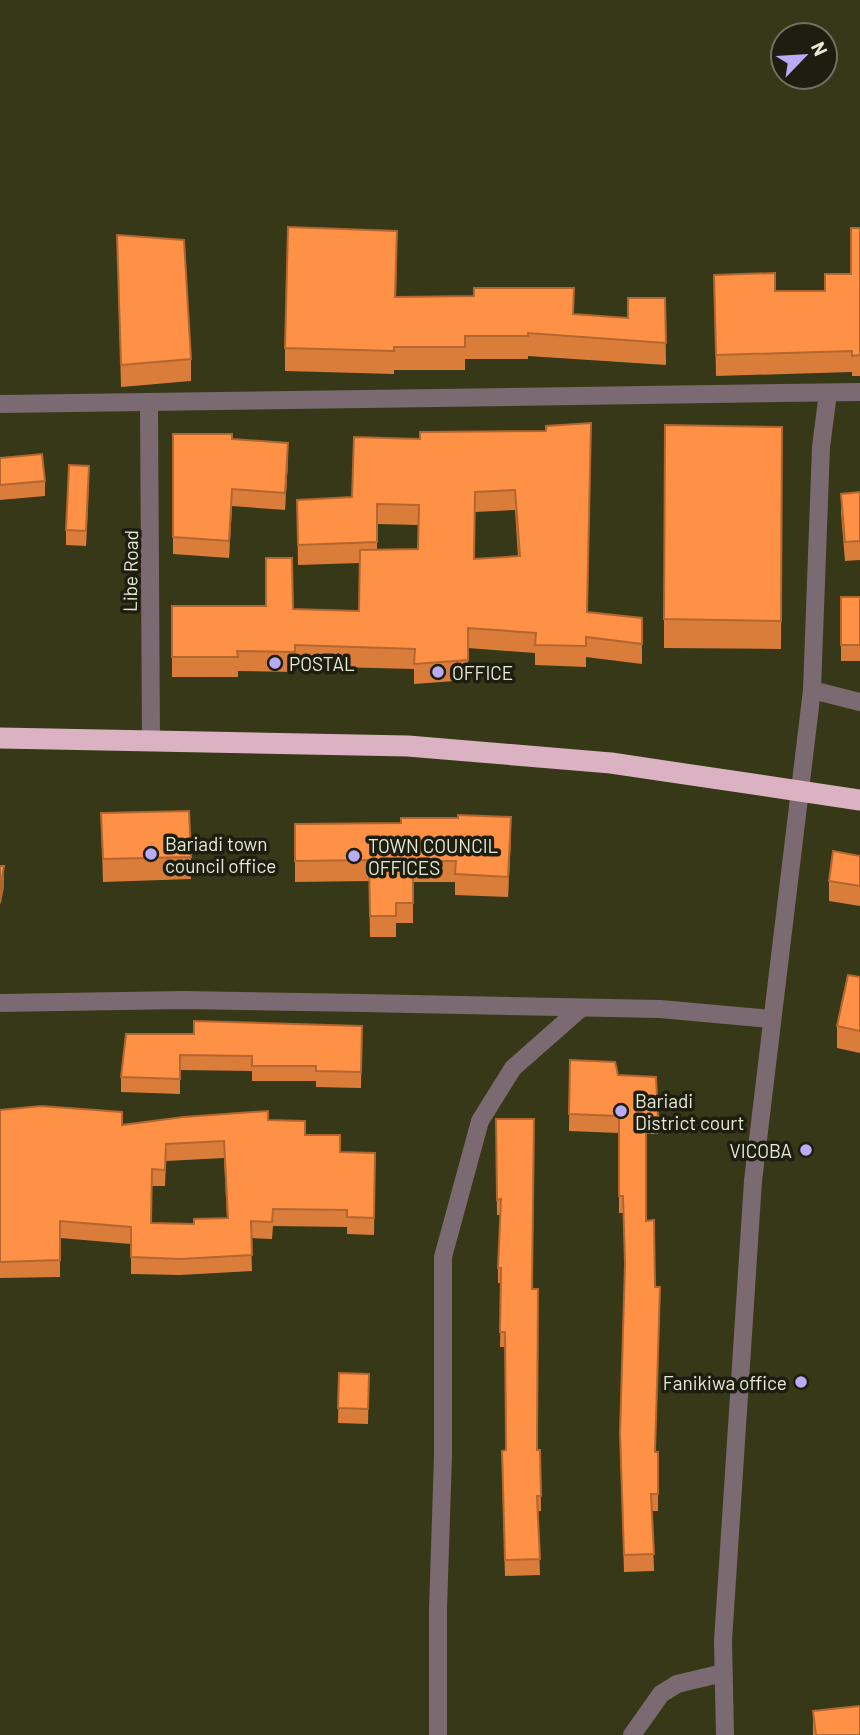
<svg xmlns="http://www.w3.org/2000/svg" width="860" height="1735" font-family="Barlow,sans-serif">
<style>
.lines{fill:none;stroke-linecap:round;stroke-linejoin:round}
.street{stroke:#7b6a71;stroke-width:18}
.highway{stroke:#dab2c2;stroke-width:21}
.wall{fill:#da7d3b;fill-rule:evenodd}
.shaded-wall{fill:#b26630}
.building{fill:#fe9145;stroke:#b26630;stroke-width:2;fill-rule:evenodd}
.poi-dot{fill:#b9abf7;stroke:#1d1e10;stroke-width:2.5}
.labels{text-anchor:middle;dominant-baseline:central;stroke-width:7;stroke-linejoin:round;paint-order:stroke}
.street-label{font-size:19px;fill:#e7ead7;stroke:#1d1e10}
.poi-label{font-size:19px;fill:#e7ead7;stroke:#1d1e10;text-anchor:start}
</style>
<rect width="100%" height="100%" fill="#363817"/>
<g class="lines">
<!-- street -->
<g class="street">
<path d="M 149,403 L 151,740"/>
<path d="M 0,404 L 860,392"/>
<path d="M 812,690 L 860,702"/>
<path d="M 0,1003 L 183,1000 L 363,1003 L 660,1009 L 771,1019"/>
<path d="M 438,1735 L 438,1609 L 443,1456 L 443,1257 L 480,1121 L 513,1068 L 580,1009"/>
<path d="M 632,1735 L 661,1694 L 677,1684 L 723,1673"/>
<path d="M 725,1735 L 723,1641 L 753,1181 L 812,690 L 821,447 L 828,393"/>
</g>
<!-- highway -->
<path class="highway" d="M 0,738 L 408,746 L 611,763 L 860,800"/>
</g>
<!-- wall -->
<g class="wall">
<path d="M 860,228 L 860,376 L 852,376 L 852,372 L 716,376 L 714,275 L 775,291 L 825,291 L 851,274 Z"/>
<path d="M 117,235 L 191,359 L 191,381 L 121,387 Z"/>
<path d="M 397,254 L 396,297 L 574,314 L 628,318 L 665,298 L 666,365 L 528,356 L 528,359 L 465,359 L 465,370 L 394,370 L 394,374 L 285,371 L 285,348 Z"/>
<path d="M 782,427 L 781,649 L 664,648 L 664,619 Z"/>
<path d="M 546,431 L 587,612 L 642,618 L 642,664 L 586,657 L 586,667 L 535,665 L 535,653 L 468,648 L 468,680 L 414,684 L 414,669 L 295,666 L 295,672 L 238,671 L 238,677 L 172,677 L 172,606 L 359,611 L 360,563 L 298,565 L 297,500 L 352,497 L 420,439 ZM 515,510 L 518,557 L 474,559 L 475,512 ZM 377,524 L 418,525 L 418,549 L 377,550 Z"/>
<path d="M 173,434 L 232,439 L 288,461 L 285,510 L 232,506 L 229,558 L 173,554 Z"/>
<path d="M 0,458 L 45,481 L 45,496 L 0,500 Z"/>
<path d="M 89,481 L 86,546 L 66,545 L 66,530 Z"/>
<path d="M 860,492 L 860,560 L 845,561 L 841,513 L 841,494 Z"/>
<rect x="841" y="597" width="19" height="64"/>
<path d="M 101,813 L 191,857 L 191,879 L 103,882 Z"/>
<path d="M 295,824 L 511,838 L 508,897 L 455,895 L 455,882 L 413,882 L 413,923 L 396,923 L 396,937 L 370,937 L 369,881 L 295,882 Z"/>
<path d="M 860,856 L 860,906 L 829,901 L 829,881 Z"/>
<path d="M 860,977 L 860,1053 L 837,1048 L 837,1026 Z"/>
<path d="M 362,1026 L 361,1088 L 316,1087 L 316,1081 L 252,1081 L 252,1071 L 180,1070 L 180,1094 L 121,1092 L 121,1077 L 194,1034 Z"/>
<path d="M 570,1060 L 618,1075 L 658,1117 L 658,1134 L 646,1134 L 646,1221 L 656,1452 L 658,1452 L 658,1511 L 652,1511 L 654,1571 L 624,1572 L 620,1433 L 625,1273 L 623,1213 L 619,1213 L 619,1133 L 569,1131 Z"/>
<path d="M 0,1110 L 122,1125 L 268,1120 L 305,1135 L 340,1152 L 375,1153 L 374,1235 L 347,1234 L 347,1227 L 273,1226 L 272,1239 L 251,1238 L 252,1271 L 180,1275 L 131,1274 L 131,1244 L 60,1238 L 60,1277 L 0,1278 ZM 224,1158 L 227,1218 L 194,1224 L 151,1223 L 152,1186 L 165,1186 L 166,1161 Z"/>
<path d="M 496,1119 L 532,1289 L 537,1450 L 540,1450 L 541,1511 L 538,1511 L 540,1575 L 505,1576 L 502,1466 L 506,1450 L 505,1347 L 500,1347 L 501,1283 L 498,1283 L 498,1268 L 501,1215 L 497,1215 Z"/>
<path d="M 339,1373 L 369,1374 L 368,1424 L 338,1423 Z"/>
<path d="M 813,1711 L 860,1735 L 813,1735 Z"/>
</g>
<!-- shaded-wall -->
<g class="shaded-wall">
<path d="M 288,443 L 288,461 L 285,510 L 285,493 Z"/>
<path d="M 89,466 L 89,481 L 86,546 L 86,531 Z"/>
<path d="M 232,489 L 232,506 L 229,558 L 229,541 Z"/>
<path d="M 511,817 L 511,838 L 508,897 L 508,877 Z"/>
<path d="M 4,866 L 4,887 L 1,903 L 0,904 L 0,883 Z"/>
</g>
<!-- building -->
<g class="building">
<path d="M 288,227 L 397,231 L 395,297 L 474,296 L 474,288 L 574,288 L 573,314 L 628,318 L 628,298 L 665,298 L 666,343 L 528,333 L 528,336 L 465,336 L 465,347 L 394,347 L 394,351 L 285,348 Z"/>
<path d="M 851,228 L 860,228 L 860,355 L 852,356 L 852,351 L 716,355 L 714,275 L 775,273 L 775,291 L 825,291 L 825,274 L 851,274 Z"/>
<path d="M 117,235 L 184,240 L 191,359 L 121,365 Z"/>
<path d="M 591,423 L 587,612 L 642,618 L 642,644 L 586,637 L 586,646 L 535,645 L 536,633 L 468,628 L 468,660 L 414,664 L 415,649 L 295,645 L 295,652 L 237,651 L 238,657 L 172,657 L 172,606 L 266,606 L 266,558 L 292,558 L 293,609 L 359,611 L 360,550 L 418,549 L 419,505 L 377,504 L 377,542 L 298,545 L 297,500 L 352,497 L 354,437 L 420,439 L 420,432 L 546,431 L 546,426 ZM 515,490 L 520,556 L 474,559 L 475,492 Z"/>
<path d="M 665,425 L 782,427 L 781,621 L 664,619 Z"/>
<path d="M 173,434 L 232,434 L 232,439 L 288,443 L 285,493 L 232,489 L 229,541 L 173,537 Z"/>
<path d="M 42,454 L 45,481 L 0,485 L 0,458 Z"/>
<path d="M 69,465 L 89,466 L 86,531 L 66,530 Z"/>
<path d="M 860,492 L 860,541 L 845,542 L 841,494 Z"/>
<rect x="841" y="597" width="19" height="48"/>
<path d="M 189,811 L 191,857 L 103,859 L 101,813 Z"/>
<path d="M 458,815 L 511,817 L 508,877 L 455,874 L 456,861 L 413,861 L 413,903 L 396,903 L 396,916 L 370,916 L 369,860 L 295,861 L 295,824 L 401,823 L 401,818 L 458,818 Z"/>
<path d="M 833,851 L 860,856 L 860,886 L 829,881 Z"/>
<path d="M 0,866 L 4,866 L 1,882 L 0,883 Z"/>
<path d="M 848,975 L 860,977 L 860,1031 L 837,1026 Z"/>
<path d="M 194,1021 L 362,1026 L 361,1072 L 316,1071 L 316,1066 L 252,1066 L 252,1056 L 180,1055 L 180,1079 L 121,1077 L 126,1034 L 194,1034 Z"/>
<path d="M 570,1060 L 615,1062 L 618,1075 L 656,1077 L 658,1117 L 646,1117 L 646,1221 L 654,1220 L 655,1287 L 660,1287 L 655,1452 L 658,1452 L 658,1494 L 651,1494 L 654,1554 L 624,1555 L 620,1433 L 625,1264 L 623,1196 L 619,1196 L 619,1116 L 569,1114 Z"/>
<path d="M 41,1106 L 122,1112 L 122,1125 L 183,1117 L 268,1111 L 268,1120 L 305,1121 L 305,1135 L 340,1135 L 340,1152 L 375,1153 L 374,1218 L 347,1217 L 347,1210 L 273,1209 L 272,1222 L 251,1221 L 252,1255 L 180,1259 L 131,1257 L 131,1227 L 60,1221 L 60,1260 L 0,1262 L 0,1110 ZM 224,1141 L 228,1218 L 194,1219 L 194,1224 L 151,1223 L 152,1169 L 165,1170 L 166,1144 Z"/>
<path d="M 496,1119 L 534,1119 L 532,1289 L 538,1289 L 537,1450 L 540,1450 L 541,1496 L 537,1496 L 540,1559 L 505,1560 L 502,1451 L 506,1450 L 505,1332 L 500,1332 L 501,1268 L 498,1268 L 501,1199 L 497,1200 Z"/>
<path d="M 339,1373 L 369,1374 L 368,1409 L 338,1408 Z"/>
<path d="M 860,1706 L 860,1735 L 816,1735 L 813,1711 Z"/>
</g>
<!-- markers -->
<g class="poi-dot">
<circle cx="275" cy="663" r="7"/>
<circle cx="438" cy="672" r="7"/>
<circle cx="151" cy="854" r="7"/>
<circle cx="354" cy="856" r="7"/>
<circle cx="621" cy="1111" r="7"/>
<circle cx="806" cy="1150" r="7"/>
<circle cx="801" cy="1382" r="7"/>
</g>
<g class="labels">
<!-- street labels -->
<g class="street-label">
<text transform="translate(130 571) rotate(-89)">Libe Road</text>
</g>
<!-- poi labels -->
<g class="poi-label">
<text x="289" y="663">POSTAL</text>
<text x="452" y="672">OFFICE</text>
<text x="165" y="843">Bariadi town<tspan x="165" dy="22">council office</tspan></text>
<text x="368" y="845">TOWN COUNCIL<tspan x="368" dy="22">OFFICES</tspan></text>
<text x="635" y="1100">Bariadi<tspan x="635" dy="22">District court</tspan></text>
<text x="792" y="1150" text-anchor="end">VICOBA</text>
<text x="787" y="1382" text-anchor="end">Fanikiwa office</text>
</g>
</g>
<!-- north arrow -->
<g transform="translate(804 56) rotate(65)"><circle r="33" fill="#1d1e10" stroke="#6e7060" stroke-width="2"/>
<path d="M0-5L12 26L0 18L-12 26Z" fill="#b9abf7"/>
<text y="-10" font-size="19" font-weight="bold" text-anchor="middle" fill="#e7ead7">N</text>
</g>
</svg>
